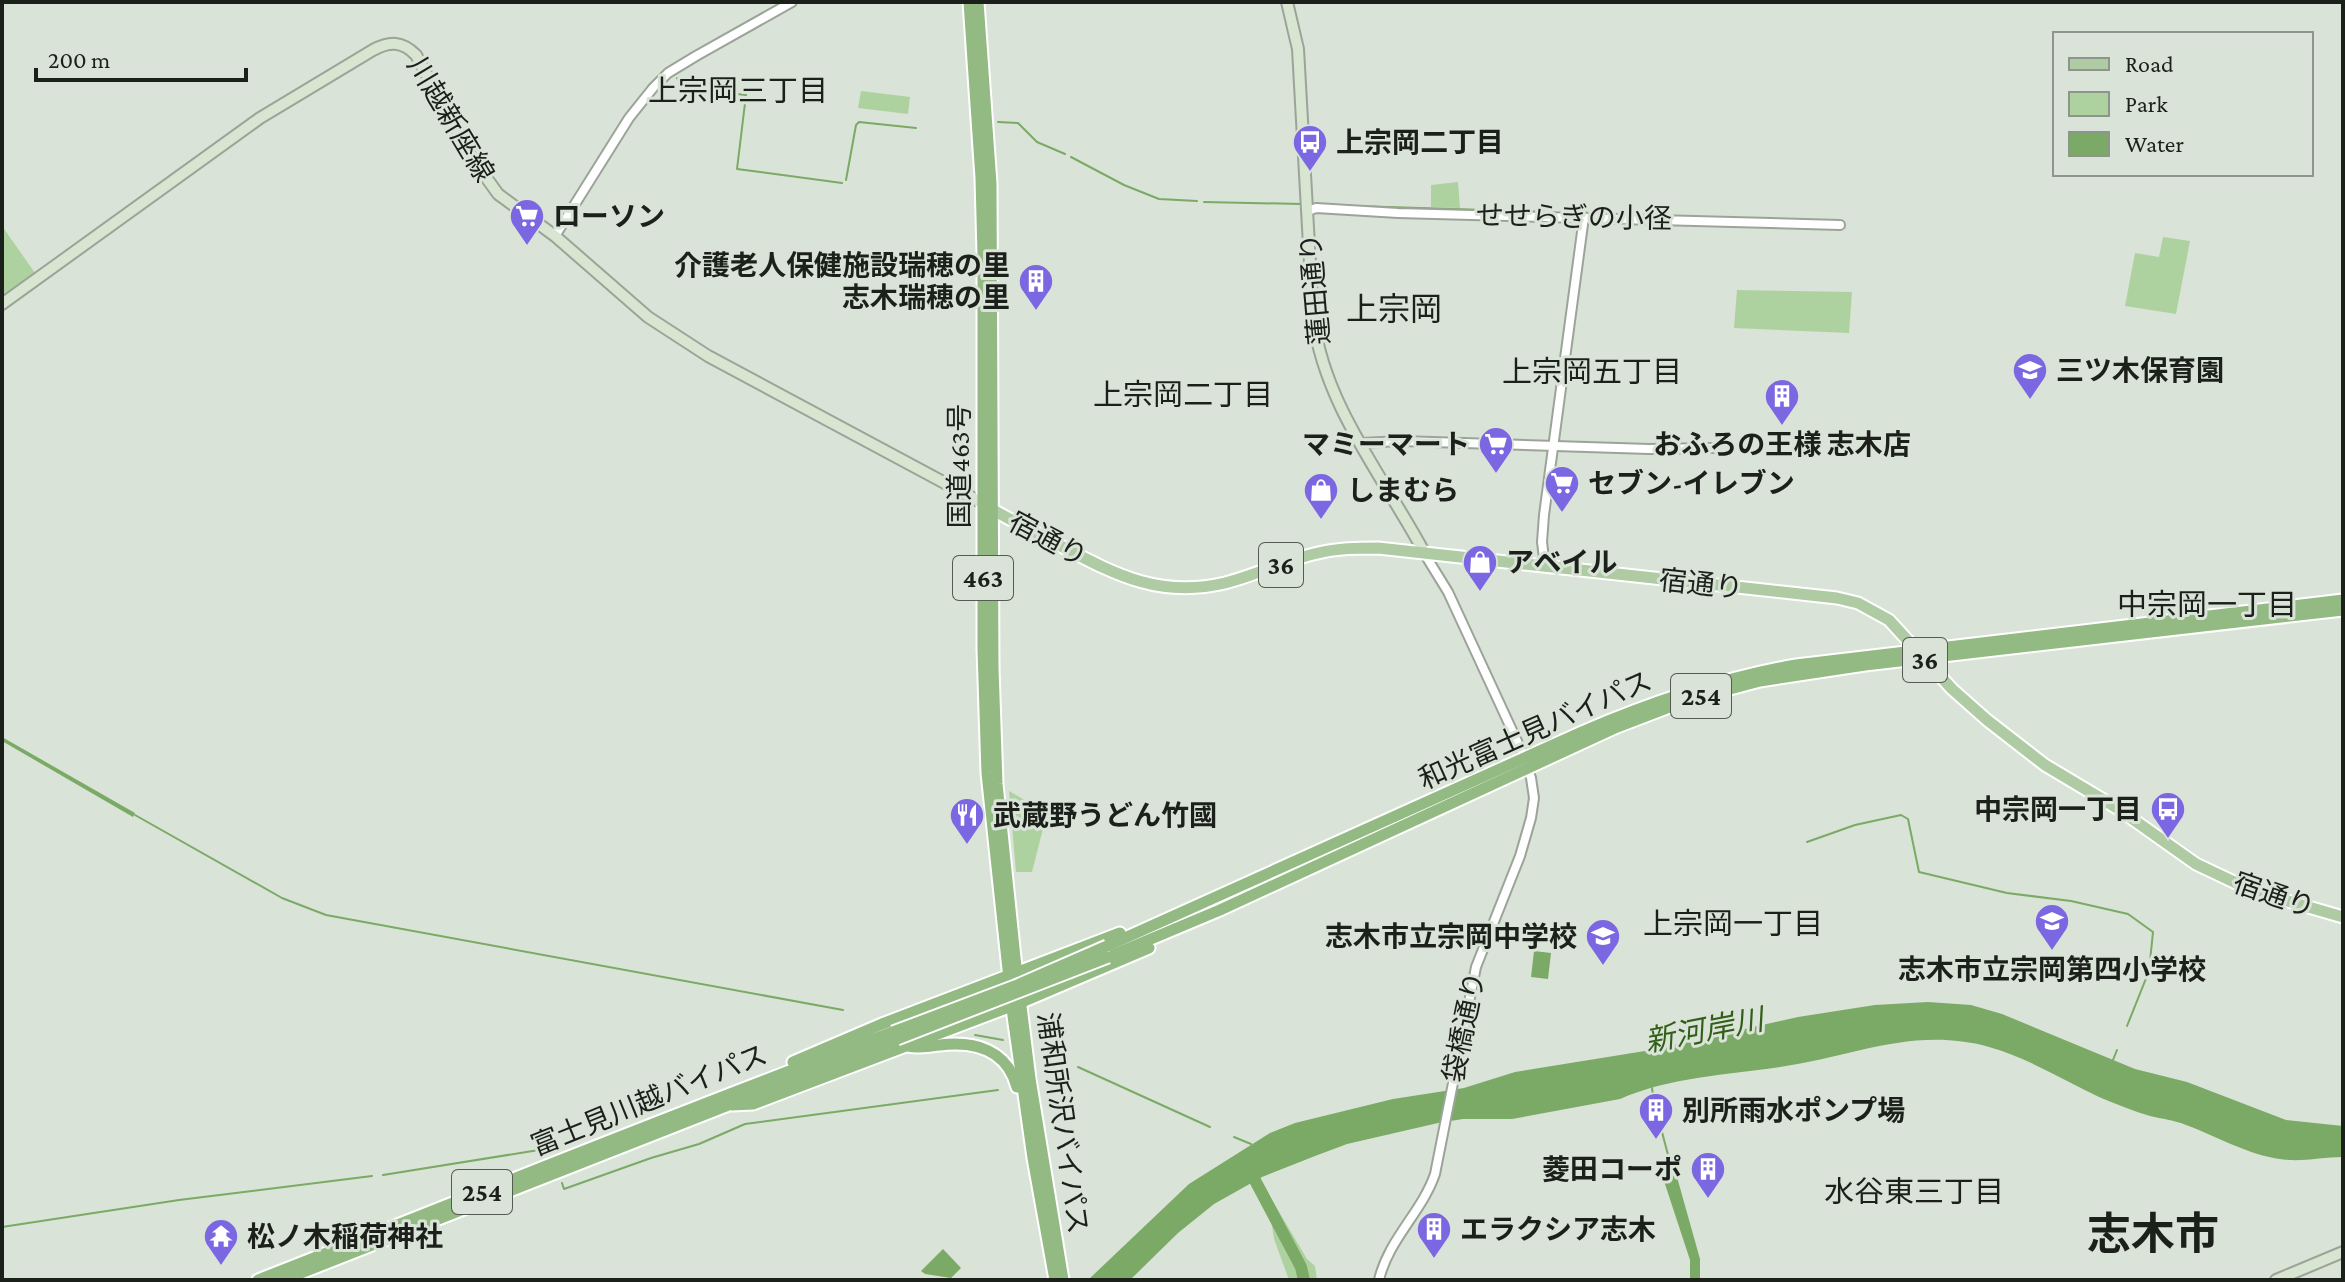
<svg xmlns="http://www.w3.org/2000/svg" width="2345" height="1282" font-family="'Crimson Pro','Noto Sans JP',serif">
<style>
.green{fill:#aed29f}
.water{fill:#7aaa65}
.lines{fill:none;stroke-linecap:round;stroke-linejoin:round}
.stream{stroke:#7aaa65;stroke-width:2}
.river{stroke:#7aaa65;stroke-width:12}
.tertiary-casing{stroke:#9ca499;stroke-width:12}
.secondary-casing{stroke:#9ca499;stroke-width:14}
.primary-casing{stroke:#fff;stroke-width:15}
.trunk-casing{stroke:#fff;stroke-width:15}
.tertiary{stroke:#fff;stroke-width:8}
.secondary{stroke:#d7e5d1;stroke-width:10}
.primary{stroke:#afcba3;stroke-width:11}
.trunk{stroke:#94ba84;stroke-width:11}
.trunk-bridge-casing{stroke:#fff;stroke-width:15;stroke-linecap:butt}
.trunk-bridge{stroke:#94ba84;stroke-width:11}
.labels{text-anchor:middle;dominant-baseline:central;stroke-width:6;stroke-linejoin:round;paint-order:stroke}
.shield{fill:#dae3d7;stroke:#555a53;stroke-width:2}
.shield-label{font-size:26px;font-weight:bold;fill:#1c201b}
.street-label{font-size:28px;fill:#1c201b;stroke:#dae3d7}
.poi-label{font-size:28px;font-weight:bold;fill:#1c201b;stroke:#dae3d7;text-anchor:start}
.neighbourhood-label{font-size:30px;fill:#1c201b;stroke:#dae3d7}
.water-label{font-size:30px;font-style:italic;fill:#315f19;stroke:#dae3d7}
.quarter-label{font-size:32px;fill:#1c201b;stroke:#dae3d7}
.town-label{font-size:44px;font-weight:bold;fill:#1c201b;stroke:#dae3d7}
</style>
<rect width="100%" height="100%" fill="#dae3d7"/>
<!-- green -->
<g class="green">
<path d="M 861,91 L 910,97 L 908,114 L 858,108 Z"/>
<path d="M 1458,182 L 1460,208 L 1431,207 L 1431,185 Z"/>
<path d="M 2,226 L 35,273 L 2,297 Z"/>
<path d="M 2163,237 L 2190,241 L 2176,314 L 2125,306 L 2135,253 L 2159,257 Z"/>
<path d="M 1737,290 L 1852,292 L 1849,333 L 1734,328 Z"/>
<path d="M 1009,791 L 1047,813 L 1032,872 L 1016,872 Z"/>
<path d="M 1268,1193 L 1307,1259 L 1315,1266 L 1317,1280 L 1289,1280 L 1274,1239 L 1271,1219 L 1258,1198 Z"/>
</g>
<!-- water -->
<g class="water">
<path d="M 2,737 L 135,813 L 133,817 L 2,741 Z"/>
<path d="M 1534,951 L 1551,953 L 1548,979 L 1531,977 Z"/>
<path d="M 1928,1002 L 1971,1005 L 2002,1014 L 2135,1069 L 2187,1082 L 2286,1120 L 2343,1126 L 2343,1157 C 2325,1157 2306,1161 2289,1160 C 2253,1158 2219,1137 2186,1125 C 2174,1120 2162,1119 2150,1116 C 2133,1111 2116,1104 2099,1097 C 2063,1080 2028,1058 1989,1047 C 1913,1026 1853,1057 1780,1067 C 1727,1075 1670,1077 1620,1099 L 1512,1119 L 1463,1119 L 1438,1123 L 1347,1144 L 1315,1156 L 1262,1177 L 1214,1204 L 1178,1233 L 1130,1280 L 1088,1280 L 1189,1184 L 1270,1133 L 1295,1123 L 1393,1099 L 1464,1088 L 1515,1072 L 1651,1050 L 1798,1017 L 1875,1005 Z"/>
<path d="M 1675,1170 L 1700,1259 L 1700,1280 L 1690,1280 L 1690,1260 L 1663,1178 L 1668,1171 Z"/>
<path d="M 943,1249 L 961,1268 L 951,1278 L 925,1274 L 921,1271 Z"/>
</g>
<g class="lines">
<!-- stream -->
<g class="stream">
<path d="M 677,78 L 684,88 L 746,95 L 737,169 L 842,183"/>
<path d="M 998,122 L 1018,123 L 1037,142 L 1065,154"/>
<path d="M 1071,157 L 1124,185 L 1159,199 L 1197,201"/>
<path d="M 846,180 L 856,125 L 859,122 L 916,128"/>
<path d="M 1204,202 L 1301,204"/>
<path d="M 1355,206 L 1546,212"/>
<path d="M 135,815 L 282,898 L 326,915 L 843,1010"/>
<path d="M 1807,842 L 1855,825 L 1901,815 L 1908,819 L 1919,872 L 2007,893 L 2071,901 L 2128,914 L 2153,932 L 2149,971 L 2127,1026"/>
<path d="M 975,1035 L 1003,1040"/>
<path d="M 1043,1050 L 1068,1062"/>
<path d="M 2113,1060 L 2117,1050"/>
<path d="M 1078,1067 L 1210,1127"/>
<path d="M 1652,1088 L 1654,1102"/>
<path d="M 1658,1117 L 1672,1170"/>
<path d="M 1234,1137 L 1251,1144"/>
<path d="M 383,1175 L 545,1149"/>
<path d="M 562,1183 L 564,1189 L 651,1158 L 699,1144 L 745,1124 L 998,1090"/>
<path d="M 2,1227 L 179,1200 L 372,1176"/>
</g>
<!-- river -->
<path class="river" d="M 1249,1169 L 1301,1267 L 1304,1280"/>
<!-- tertiary casing -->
<g class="tertiary-casing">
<g id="tertiary">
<path d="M 1308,211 L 1316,208 L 1398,213 L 1840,225"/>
<path d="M 555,236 L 629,118 L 653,88 L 668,73 L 696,56 L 792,2"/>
<path d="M 1361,443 L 1401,441 L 1649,449 L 1713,448"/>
<path d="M 1545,566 L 1542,542 L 1544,515 L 1584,217"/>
<path d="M 1379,1280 C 1388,1240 1422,1212 1435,1174 L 1476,967 L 1520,856 L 1531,818 L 1534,798 L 1531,778 L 1523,754 L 1448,592 L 1424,553"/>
</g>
</g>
<!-- secondary casing -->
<g class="secondary-casing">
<g id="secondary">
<path d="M 1287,2 L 1298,49 L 1313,317 C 1324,405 1383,476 1424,552"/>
<path d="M 2,304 L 260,118 L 373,50 C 390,41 402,41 416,55 L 470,155 L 498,194 L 555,236 L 648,317 L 708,356 L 984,504"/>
<path d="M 2276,1280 L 2343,1252"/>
</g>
</g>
<!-- primary casing -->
<g class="primary-casing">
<path id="primary" d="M 988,507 C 1012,521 1038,534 1063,547 C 1118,576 1161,598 1225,583 C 1256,575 1286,560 1318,553 C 1338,548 1358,548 1378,548 L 1837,598 L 1858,603 L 1889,620 L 1952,689 L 1987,720 L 2045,765 L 2117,808 L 2196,864 L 2253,891 L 2343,917"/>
</g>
<!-- trunk casing -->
<g class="trunk-casing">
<g id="trunk">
<path d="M 969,2 L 981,178 L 983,255 L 983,649 L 987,773 L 1013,1016 L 1033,1158 L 1055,1280"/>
<path d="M 978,2 L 991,184 L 993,668 L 997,784 L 1015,958 L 1030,1079 L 1063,1280"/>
<path d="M 1107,946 L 1582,732 C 1652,702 1721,678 1796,665 L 2343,600"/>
<path d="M 1108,957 L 1220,910 L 1617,727 L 1685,701 L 1760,681 L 1865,665 L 2343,610"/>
<path d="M 908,1046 C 918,1049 929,1046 940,1045 C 975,1041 1007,1050 1017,1087"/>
<path d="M 793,1062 L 882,1024 L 1120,933"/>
<path d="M 732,1105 L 753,1104 L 1022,1002 L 1149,948"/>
<path d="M 258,1280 C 470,1197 680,1111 893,1032"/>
<path d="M 283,1280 L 897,1039"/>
</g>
</g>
<!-- tertiary -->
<use href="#tertiary" class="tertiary"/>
<!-- secondary -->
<use href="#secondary" class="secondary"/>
<!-- primary -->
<use href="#primary" class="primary"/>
<!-- trunk -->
<use href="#trunk" class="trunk"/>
<!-- trunk-bridge casing -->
<g class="trunk-bridge-casing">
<g id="trunk-bridge">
<path d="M 893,1032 L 1015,986 L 1107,946"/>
<path d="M 897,1039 L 1108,957"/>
</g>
</g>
<!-- trunk-bridge -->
<use href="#trunk-bridge" class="trunk-bridge"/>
</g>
<!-- icons -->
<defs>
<g id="bus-pin" transform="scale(1.8)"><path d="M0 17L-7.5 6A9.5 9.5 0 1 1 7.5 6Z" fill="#7b67e2" stroke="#dae3d7"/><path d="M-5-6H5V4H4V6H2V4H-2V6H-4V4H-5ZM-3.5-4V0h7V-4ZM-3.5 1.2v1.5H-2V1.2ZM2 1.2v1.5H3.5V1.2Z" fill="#fff"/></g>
<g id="supermarket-pin" transform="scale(1.8)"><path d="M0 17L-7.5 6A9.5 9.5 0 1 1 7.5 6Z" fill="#7b67e2" stroke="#dae3d7"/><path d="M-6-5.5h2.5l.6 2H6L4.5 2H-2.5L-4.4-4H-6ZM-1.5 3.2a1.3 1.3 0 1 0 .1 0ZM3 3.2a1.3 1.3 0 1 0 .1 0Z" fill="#fff"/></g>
<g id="building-pin" transform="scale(1.8)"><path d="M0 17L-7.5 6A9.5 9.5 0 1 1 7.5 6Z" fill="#7b67e2" stroke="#dae3d7"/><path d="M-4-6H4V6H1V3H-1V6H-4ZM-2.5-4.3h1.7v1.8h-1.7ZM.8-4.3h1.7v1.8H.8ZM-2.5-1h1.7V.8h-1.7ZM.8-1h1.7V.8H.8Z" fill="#fff"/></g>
<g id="school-pin" transform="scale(1.8)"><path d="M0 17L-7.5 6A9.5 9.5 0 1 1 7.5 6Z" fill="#7b67e2" stroke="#dae3d7"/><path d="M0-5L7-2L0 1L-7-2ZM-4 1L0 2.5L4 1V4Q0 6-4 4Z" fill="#fff"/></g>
<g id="shop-pin" transform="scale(1.8)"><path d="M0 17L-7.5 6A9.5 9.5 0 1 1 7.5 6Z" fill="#7b67e2" stroke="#dae3d7"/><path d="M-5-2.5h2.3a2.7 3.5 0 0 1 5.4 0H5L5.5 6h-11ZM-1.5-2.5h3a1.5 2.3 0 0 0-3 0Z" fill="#fff"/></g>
<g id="restaurant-pin" transform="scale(1.8)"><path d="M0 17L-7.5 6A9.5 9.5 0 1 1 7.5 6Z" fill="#7b67e2" stroke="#dae3d7"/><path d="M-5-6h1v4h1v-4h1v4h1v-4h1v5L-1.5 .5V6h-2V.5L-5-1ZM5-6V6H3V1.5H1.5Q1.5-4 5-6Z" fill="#fff"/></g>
<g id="temple-pin" transform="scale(1.8)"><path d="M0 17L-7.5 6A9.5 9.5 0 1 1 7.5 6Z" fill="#7b67e2" stroke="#dae3d7"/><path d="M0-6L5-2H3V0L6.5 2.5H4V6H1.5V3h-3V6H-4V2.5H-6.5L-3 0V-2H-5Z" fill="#fff"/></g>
</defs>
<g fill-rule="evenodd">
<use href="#bus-pin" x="1310" y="142"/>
<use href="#supermarket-pin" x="527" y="216"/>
<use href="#building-pin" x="1036" y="281"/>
<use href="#school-pin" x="2030" y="370"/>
<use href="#building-pin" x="1782" y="396"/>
<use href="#supermarket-pin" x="1496" y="444"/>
<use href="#supermarket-pin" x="1562" y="483"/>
<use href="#shop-pin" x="1321" y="490"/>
<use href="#shop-pin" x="1480" y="562"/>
<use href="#bus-pin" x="2168" y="809"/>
<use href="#restaurant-pin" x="967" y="815"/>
<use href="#school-pin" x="2052" y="921"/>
<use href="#school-pin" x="1603" y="936"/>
<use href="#building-pin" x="1656" y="1110"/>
<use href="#building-pin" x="1708" y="1169"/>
<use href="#building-pin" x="1434" y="1229"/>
<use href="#temple-pin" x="221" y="1236"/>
</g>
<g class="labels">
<!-- shield labels -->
<g class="shield">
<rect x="1259" y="543" width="44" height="44" rx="6"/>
<rect x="953" y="556" width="60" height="44" rx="6"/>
<rect x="1903" y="638" width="44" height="44" rx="6"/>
<rect x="1671" y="674" width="60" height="44" rx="6"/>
<rect x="452" y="1170" width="60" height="44" rx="6"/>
</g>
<g class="shield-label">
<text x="1281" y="565">36</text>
<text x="983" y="578">463</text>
<text x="1925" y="660">36</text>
<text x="1701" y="696">254</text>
<text x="482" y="1192">254</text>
</g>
<!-- street labels -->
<g class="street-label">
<text transform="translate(451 119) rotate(59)">川越新座線</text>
<text transform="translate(1574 217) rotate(1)">せせらぎの小径</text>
<text transform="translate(1315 289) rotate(-95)">蓮田通り</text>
<text transform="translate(959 466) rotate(-90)">国道463号</text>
<text transform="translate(1048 539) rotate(28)">宿通り</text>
<text transform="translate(1701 584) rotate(6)">宿通り</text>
<text transform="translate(1535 730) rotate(-24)">和光富士見バイパス</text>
<text transform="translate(2274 895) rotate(19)">宿通り</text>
<text transform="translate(1464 1027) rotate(-78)">袋橋通り</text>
<text transform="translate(649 1100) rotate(-22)">富士見川越バイパス</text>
<text transform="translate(1063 1123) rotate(82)">浦和所沢バイパス</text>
</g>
<!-- poi labels -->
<g class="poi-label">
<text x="1336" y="142">上宗岡二丁目</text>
<text x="553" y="216">ローソン</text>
<text x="1010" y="265" text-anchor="end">介護老人保健施設瑞穂の里<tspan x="1010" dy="32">志木瑞穂の里</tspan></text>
<text x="2056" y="370">三ツ木保育園</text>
<text x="1470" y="444" text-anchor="end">マミーマート</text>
<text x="1782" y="444" text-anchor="middle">おふろの王様 志木店</text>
<text x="1588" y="483">セブン-イレブン</text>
<text x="1347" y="490">しまむら</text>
<text x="1506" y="562">アベイル</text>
<text x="2142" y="809" text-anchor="end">中宗岡一丁目</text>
<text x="993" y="815">武蔵野うどん竹國</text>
<text x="1577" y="936" text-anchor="end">志木市立宗岡中学校</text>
<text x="2052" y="969" text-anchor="middle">志木市立宗岡第四小学校</text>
<text x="1682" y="1110">別所雨水ポンプ場</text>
<text x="1682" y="1169" text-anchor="end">菱田コーポ</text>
<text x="1460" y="1229">エラクシア志木</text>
<text x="247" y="1236">松ノ木稲荷神社</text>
</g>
<!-- neighbourhood labels -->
<g class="neighbourhood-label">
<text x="738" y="90">上宗岡三丁目</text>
<text x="1592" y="371">上宗岡五丁目</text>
<text x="1183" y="394">上宗岡二丁目</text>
<text x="2207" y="604">中宗岡一丁目</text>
<text x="1733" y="923">上宗岡一丁目</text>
<text x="1914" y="1191">水谷東三丁目</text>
</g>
<!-- water labels -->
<g class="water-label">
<text transform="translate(1704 1030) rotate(-11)">新河岸川</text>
</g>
<!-- quarter labels -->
<g class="quarter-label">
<text x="1394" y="309">上宗岡</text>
</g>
<!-- town labels -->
<g class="town-label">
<text x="2153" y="1234">志木市</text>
</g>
</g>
<!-- border -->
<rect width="2345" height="1282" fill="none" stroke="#1c201b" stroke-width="8"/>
<!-- legend -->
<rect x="2053" y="32" width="260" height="144" fill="#dae3d7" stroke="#8e958c" stroke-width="2"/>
<rect x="2069" y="58" width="40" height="12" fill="#afcba3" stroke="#8e958c" stroke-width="2"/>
<text x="2125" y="72" font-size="24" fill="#1c201b">Road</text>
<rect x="2069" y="92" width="40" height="24" fill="#aed29f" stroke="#8e958c" stroke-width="2"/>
<text x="2125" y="112" font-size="24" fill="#1c201b">Park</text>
<rect x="2069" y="132" width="40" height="24" fill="#7aaa65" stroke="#8e958c" stroke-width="2"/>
<text x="2125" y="152" font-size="24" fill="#1c201b">Water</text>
<!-- scale -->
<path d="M36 68v12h210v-12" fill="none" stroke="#1c201b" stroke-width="4"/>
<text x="48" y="68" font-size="24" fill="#1c201b" stroke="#dae3d7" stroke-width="6" paint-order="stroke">200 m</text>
</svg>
